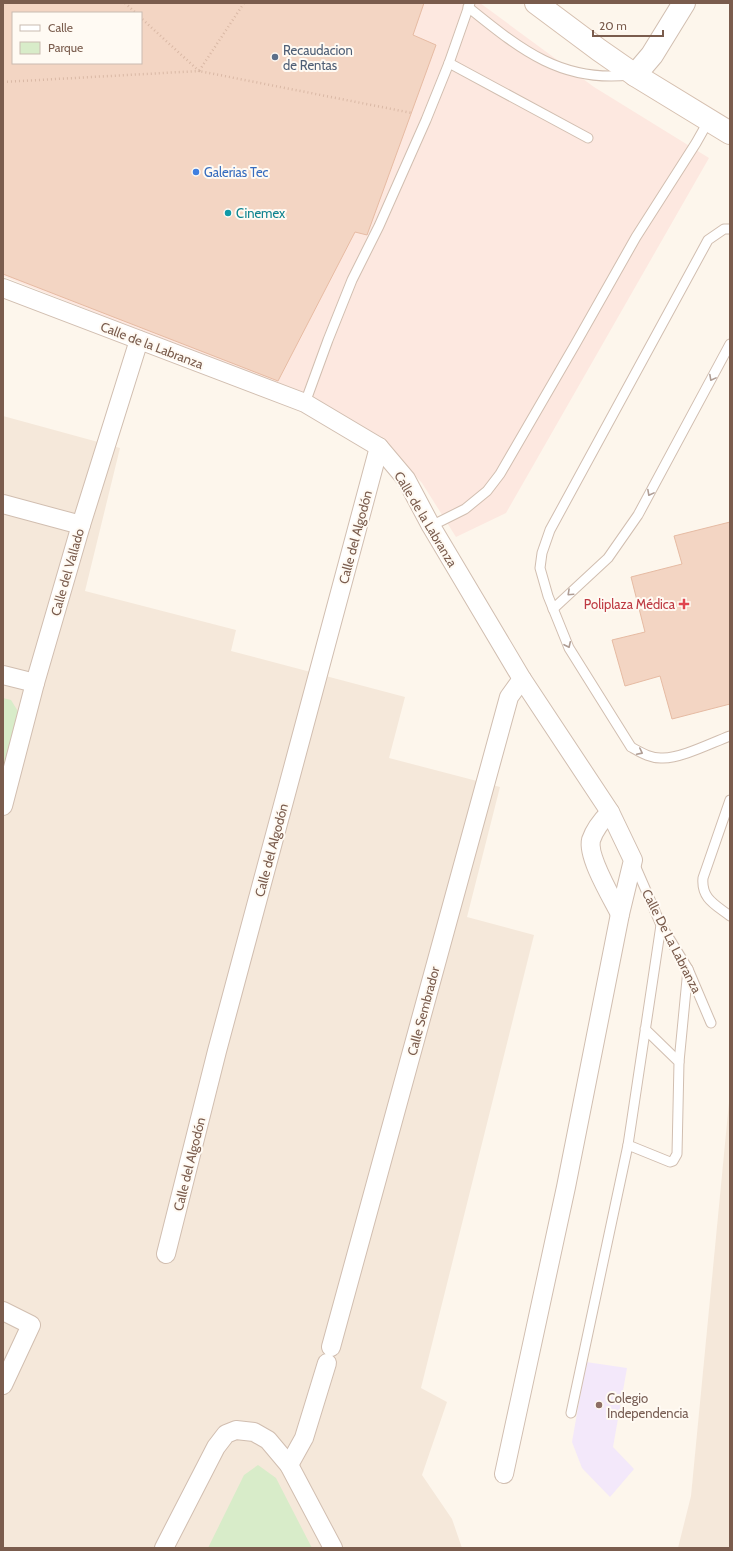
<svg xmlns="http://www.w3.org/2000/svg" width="733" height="1551" font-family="Cabin,sans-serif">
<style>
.residential{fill:#f5e8da}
.commercial{fill:#fde8e0;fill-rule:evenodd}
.education{fill:#f3e8fa}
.green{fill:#d8ecc9}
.building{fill:#f3d5c3;stroke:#e6bba3;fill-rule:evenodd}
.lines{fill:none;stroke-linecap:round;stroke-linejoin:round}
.service-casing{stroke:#d1beb0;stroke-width:11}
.minor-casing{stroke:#d1beb0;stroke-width:20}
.tertiary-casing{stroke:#d1beb0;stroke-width:24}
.secondary-casing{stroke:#d6c0b0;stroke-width:24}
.path{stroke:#d9b8a5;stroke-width:2.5;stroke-dasharray:1 3;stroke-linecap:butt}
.service{stroke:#fff;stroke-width:9}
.minor{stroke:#fff;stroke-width:18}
.tertiary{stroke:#fff;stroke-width:22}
.secondary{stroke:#fff;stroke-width:22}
.oneway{stroke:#af9d94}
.service-dot{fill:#5c6f8a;stroke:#fffaf3;stroke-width:1.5}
.shop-dot{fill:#3f7fe0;stroke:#fffaf3;stroke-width:1.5}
.culture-dot{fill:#0f9aa8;stroke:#fffaf3;stroke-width:1.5}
.health-dot{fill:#e0444e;stroke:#fffaf3;stroke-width:1.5}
.education-dot{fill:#8d6e63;stroke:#fffaf3;stroke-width:1.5}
.labels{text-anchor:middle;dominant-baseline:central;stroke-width:4;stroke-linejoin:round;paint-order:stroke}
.service-label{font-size:13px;fill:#4e5e75;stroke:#fffaf3;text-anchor:start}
.shop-label{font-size:13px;fill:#366cbe;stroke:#fffaf3;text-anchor:start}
.culture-label{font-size:13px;fill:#0d838f;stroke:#fffaf3;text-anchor:start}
.street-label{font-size:13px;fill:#7a5c4d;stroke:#fffaf3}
.health-label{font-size:13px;fill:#be3a42;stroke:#fffaf3;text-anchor:end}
.education-label{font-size:13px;fill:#785e54;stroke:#fffaf3;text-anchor:start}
</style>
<rect width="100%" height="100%" fill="#fdf6ec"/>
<!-- residential -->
<g class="residential">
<path d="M 3,416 L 120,448 L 85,591 L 236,630 L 231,651 L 405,697 L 389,758 L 500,787 L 467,917 L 534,935 L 421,1388 L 447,1402 L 422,1475 L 452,1519 L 462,1548 L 3,1548 Z"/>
<path d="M 730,1092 L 730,1548 L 678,1548 L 691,1496 Z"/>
</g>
<!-- commercial -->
<path class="commercial" d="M 3,3 L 480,3 L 594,87 L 709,158 L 506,513 L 456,537 L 422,483 L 391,450 L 277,385 L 3,276 ZM 13,13 L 141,13 L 141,63 L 13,63 Z"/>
<!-- education -->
<path class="education" d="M 586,1362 L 627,1368 L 613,1447 L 634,1469 L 610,1497 L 582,1468 L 572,1442 Z"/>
<!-- green -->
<g class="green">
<path d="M 3,698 L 11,700 L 19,713 L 3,774 Z"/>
<path d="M 258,1465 L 276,1478 L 312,1548 L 208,1548 L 244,1475 Z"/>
</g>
<!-- building -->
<g class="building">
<path d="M 3,3 L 424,3 L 413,35 L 436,45 L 367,235 L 355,232 L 278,381 L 3,274 ZM 13,13 L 141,13 L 141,63 L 13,63 Z"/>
<path d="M 730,522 L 730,704 L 672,719 L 660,676 L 625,686 L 612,640 L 645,632 L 631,577 L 682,564 L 674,536 Z"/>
</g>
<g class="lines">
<!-- service casing -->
<g class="service-casing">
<g id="service">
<path d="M 468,7 C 519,48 560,83 630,75"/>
<path d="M 449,63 L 588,138"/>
<path d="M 730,229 L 724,229 L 708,240 L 550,530 L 542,553 L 540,568 L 548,596 L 569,648 L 631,747 C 640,752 651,759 663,758 C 682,758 711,743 730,736"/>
<path d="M 305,403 L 328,340 L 352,280 L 379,226 L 426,120 L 449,63 L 470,3"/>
<path d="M 431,526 L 465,509 L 487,491 L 500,474 L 576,343 L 636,237 L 696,143 L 709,120"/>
<path d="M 553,609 L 608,558 L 638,515 L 730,344"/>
<path d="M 730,800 L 703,878 C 701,899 716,905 730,916"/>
<path d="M 634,863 L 661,925 L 688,969 L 711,1023"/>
<path d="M 645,1029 L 679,1062 L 677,1154 L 673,1161 L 670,1162 L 628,1145 L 661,925"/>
<path d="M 679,1062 L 688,969"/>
<path d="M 571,1413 L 628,1145"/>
</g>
</g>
<!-- minor casing -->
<g class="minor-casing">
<g id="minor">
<path d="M 3,288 L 305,403 L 379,447 L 406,479 L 431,526 L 522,679 L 610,812 L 633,860 L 620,914 L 566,1187 L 504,1474"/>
<path d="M 3,504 L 81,525"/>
<path d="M 3,675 L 35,683"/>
<path d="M 3,806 L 35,683 L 81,525 L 139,340"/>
<path d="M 610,812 C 602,820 595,828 591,840 C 587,857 612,898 620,914"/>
<path d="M 166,1254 L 217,1051 L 379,447"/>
<path d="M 3,1311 L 31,1325 L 3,1385"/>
<path d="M 331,1347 L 509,697 L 522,679"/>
<path d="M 289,1465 L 304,1438 L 327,1363"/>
<path d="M 164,1548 L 216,1447 L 226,1434 L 236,1430 L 254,1432 L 268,1440 L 289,1465 L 333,1548"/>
</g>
</g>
<!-- tertiary casing -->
<g class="tertiary-casing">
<path id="tertiary" d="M 635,75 L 652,55 L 684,3"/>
</g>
<!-- secondary casing -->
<g class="secondary-casing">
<path id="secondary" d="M 536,3 L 599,50 L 635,75 L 730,133"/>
</g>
<!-- path -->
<g class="path">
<path d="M 125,3 L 136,13"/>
<path d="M 244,3 L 199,71 L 412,113"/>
<path d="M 3,82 L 199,71 L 141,18"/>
</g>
<!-- service -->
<use href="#service" class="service"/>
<!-- minor -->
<use href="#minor" class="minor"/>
<!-- tertiary -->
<use href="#tertiary" class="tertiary"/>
<!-- secondary -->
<use href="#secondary" class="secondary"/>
</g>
<!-- one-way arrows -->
<defs><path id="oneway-chevron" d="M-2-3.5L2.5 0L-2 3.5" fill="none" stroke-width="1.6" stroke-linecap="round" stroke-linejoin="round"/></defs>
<g class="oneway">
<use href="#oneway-chevron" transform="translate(712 378) rotate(118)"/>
<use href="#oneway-chevron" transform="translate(650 493) rotate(118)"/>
<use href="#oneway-chevron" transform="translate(570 593) rotate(137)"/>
<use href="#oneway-chevron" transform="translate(568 645) rotate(65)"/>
<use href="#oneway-chevron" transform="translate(640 752) rotate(27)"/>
</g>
<!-- markers -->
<circle class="service-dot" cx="275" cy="57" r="4"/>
<circle class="shop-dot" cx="196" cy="172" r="4"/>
<circle class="culture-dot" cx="228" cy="213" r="4"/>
<path class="health-dot" d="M682 598h4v4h4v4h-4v4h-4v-4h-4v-4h4z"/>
<circle class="education-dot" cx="599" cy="1405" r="4"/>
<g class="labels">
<!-- service labels -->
<g class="service-label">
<text x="283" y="50">Recaudacion<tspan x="283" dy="15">de Rentas</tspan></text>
</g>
<!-- shop labels -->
<g class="shop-label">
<text x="204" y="172">Galerias Tec</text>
</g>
<!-- culture labels -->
<g class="culture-label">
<text x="236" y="213">Cinemex</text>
</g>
<!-- street labels -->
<g class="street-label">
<text transform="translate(152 345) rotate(21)">Calle de la Labranza</text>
<text transform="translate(426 519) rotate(59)">Calle de la Labranza</text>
<text transform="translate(355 537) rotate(-75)">Calle del Algodón</text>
<text transform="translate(67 572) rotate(-74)">Calle del Vallado</text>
<text transform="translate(271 850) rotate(-75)">Calle del Algodón</text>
<text transform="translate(672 941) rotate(63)">Calle De La Labranza</text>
<text transform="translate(423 1011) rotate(-75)">Calle Sembrador</text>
<text transform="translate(189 1164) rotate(-76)">Calle del Algodón</text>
</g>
<!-- health labels -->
<g class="health-label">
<text x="675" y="604">Poliplaza Médica</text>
</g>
<!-- education labels -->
<g class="education-label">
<text x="607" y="1398">Colegio<tspan x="607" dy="15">Independencia</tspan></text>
</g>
</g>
<!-- border -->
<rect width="733" height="1551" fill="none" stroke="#7a5c4d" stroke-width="8"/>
<!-- legend -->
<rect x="12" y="12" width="130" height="52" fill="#fffaf3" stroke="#cabbb1"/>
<rect x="20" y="25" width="20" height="6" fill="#ffffff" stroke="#cabbb1"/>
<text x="48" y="32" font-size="12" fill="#7a5c4d">Calle</text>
<rect x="20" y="42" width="20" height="12" fill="#d8ecc9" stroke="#cabbb1"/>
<text x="48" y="52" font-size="12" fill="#7a5c4d">Parque</text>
<!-- scale -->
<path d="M593 30v6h70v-6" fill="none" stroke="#7a5c4d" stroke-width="2"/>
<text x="599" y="30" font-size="12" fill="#7a5c4d" stroke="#fffaf3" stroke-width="3" paint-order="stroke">20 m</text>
</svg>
